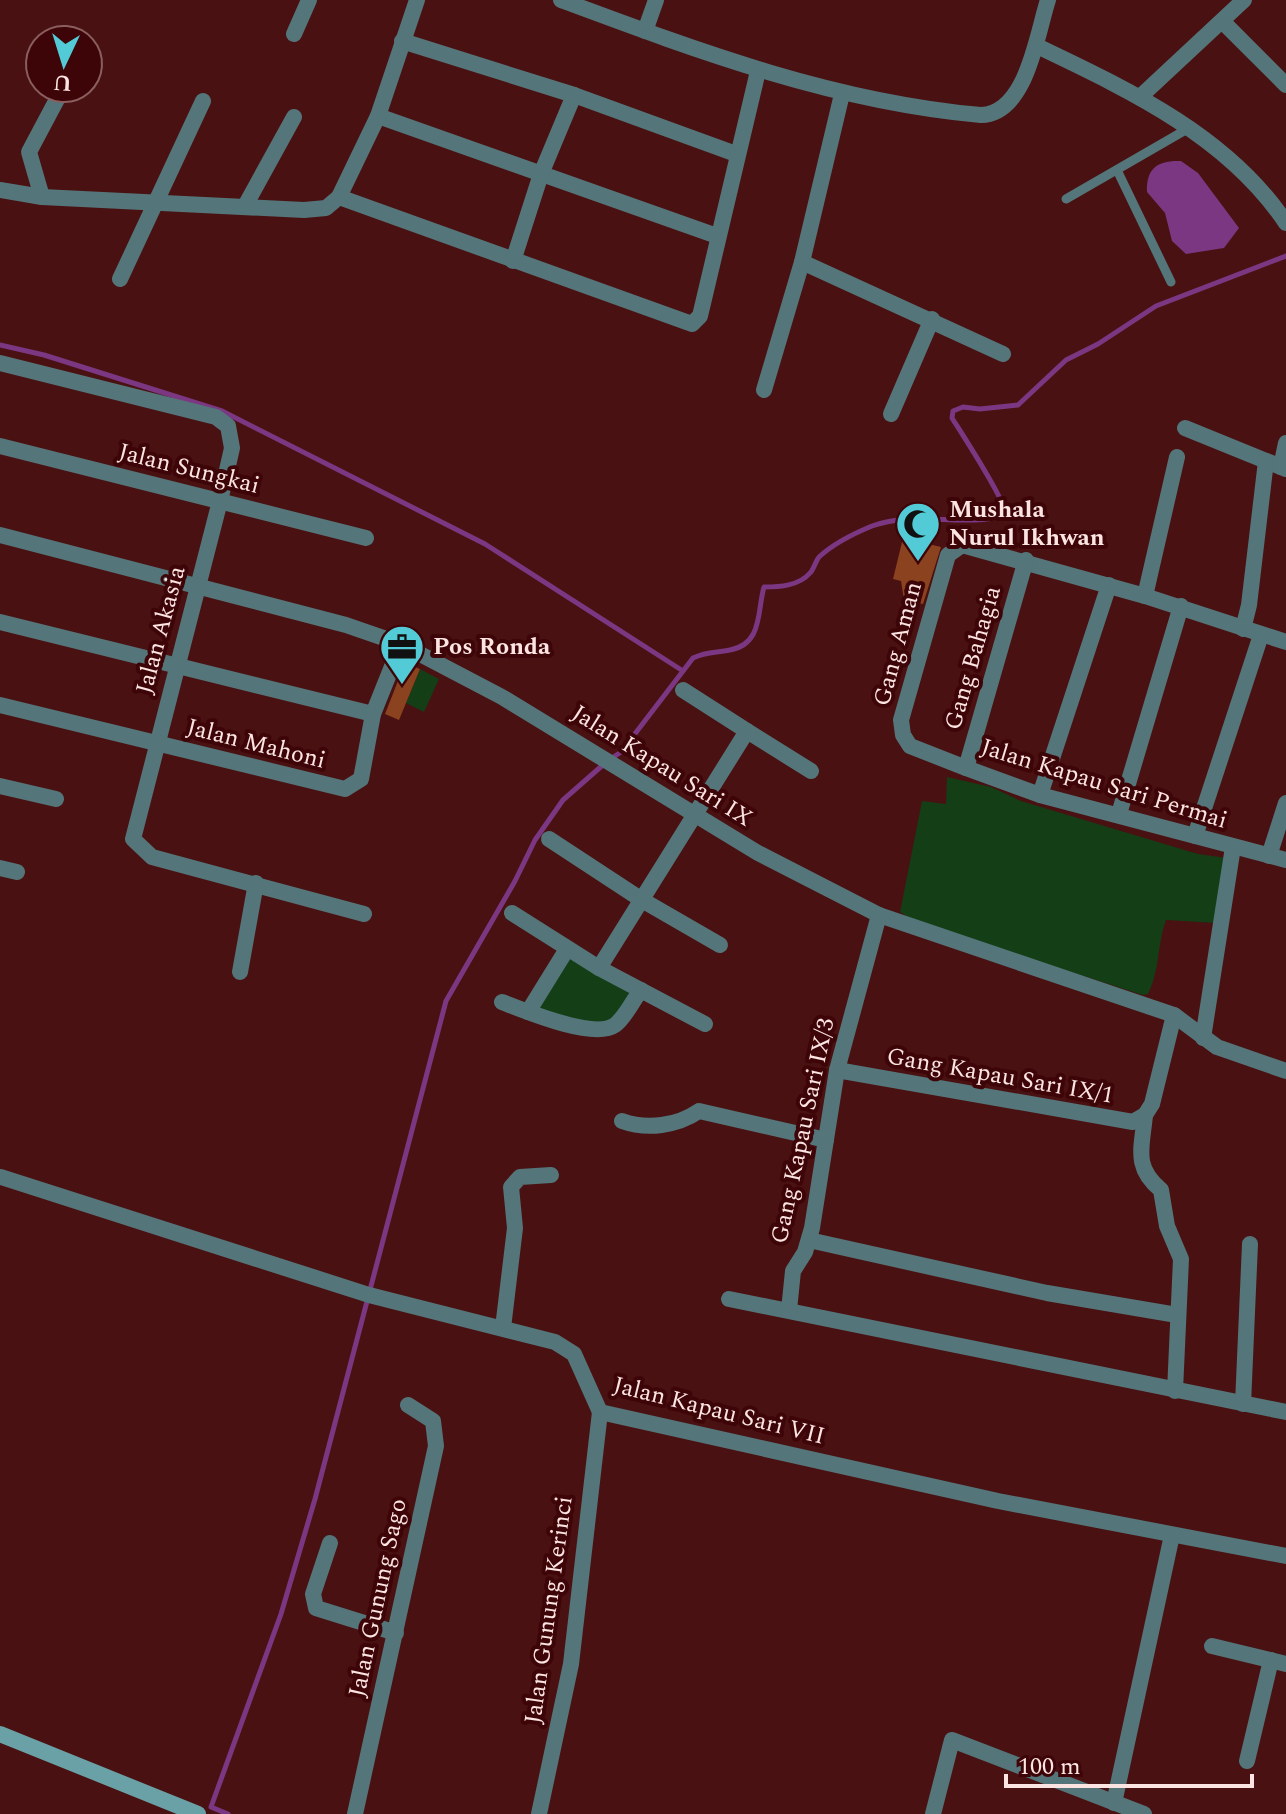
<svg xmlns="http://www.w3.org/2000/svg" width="1286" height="1814" font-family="Spectral,serif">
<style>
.green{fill:#143e16}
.water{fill:#7b3781}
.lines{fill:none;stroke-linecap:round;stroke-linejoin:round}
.stream{stroke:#7b3781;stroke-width:5}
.building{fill:#8a421f}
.lane{stroke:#547579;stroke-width:9}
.street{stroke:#547579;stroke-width:16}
.secondary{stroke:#6aa1a7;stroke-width:16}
.labels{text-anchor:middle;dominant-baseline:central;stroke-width:8;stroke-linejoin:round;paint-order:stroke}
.street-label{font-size:24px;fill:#fbe4e1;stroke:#3e0508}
.poi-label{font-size:24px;font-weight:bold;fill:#fbe4e1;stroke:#3e0508;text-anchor:start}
</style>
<rect width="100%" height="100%" fill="#491111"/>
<!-- green -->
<g class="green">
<path d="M 420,669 L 439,679 L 424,712 L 406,703 Z"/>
<path d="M 947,777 L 991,787 L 1021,801 L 1198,854 L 1227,858 L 1216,923 L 1166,920 C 1157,945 1160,970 1148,994 L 1143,995 L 917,923 L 900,912 L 922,801 L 946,804 Z"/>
<path d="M 567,957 L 636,990 L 614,1023 L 598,1028 L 538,1008 Z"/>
</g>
<!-- water -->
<path class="water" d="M 1181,161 L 1198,173 L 1239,228 L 1224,248 L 1186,254 L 1172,241 L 1165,213 L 1147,192 C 1146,168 1158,160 1181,161 Z"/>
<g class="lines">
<!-- stream -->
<g class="stream">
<path d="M 0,345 L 44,355 L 222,411 L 485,544 L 683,671"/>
<path d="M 612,758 L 621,752 L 693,658 C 707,651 716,653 730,650 C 763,644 757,611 764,587 C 779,587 799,586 810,573 C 814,569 815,562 819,557 C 833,544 855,533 872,526 C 917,510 963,528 1006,515 C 1006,501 962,434 952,418 L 953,411 L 963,407 L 980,409 L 1018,405 L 1066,360 L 1098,344 L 1156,306 L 1286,256"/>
<path d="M 228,1814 L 211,1807 L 281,1614 L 315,1499 L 446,1001 L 515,881 L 535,840 L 563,800 L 604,764"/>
</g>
</g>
<!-- building -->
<g class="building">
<path d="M 903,538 L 941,547 L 923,604 L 904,600 L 901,581 L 893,579 Z"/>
<path d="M 405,663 L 420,669 L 399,720 L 385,714 Z"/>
</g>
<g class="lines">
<!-- lane -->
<g class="lane">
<path d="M 1117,170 L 1171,282"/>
<path d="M 1066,199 L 1189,128"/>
</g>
<!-- street -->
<g class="street">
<path d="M 561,0 C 698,51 834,102 981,115 C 1027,114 1037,33 1048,0"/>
<path d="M 1223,22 L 1286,85"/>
<path d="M 645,31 L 656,0"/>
<path d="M 294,34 L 309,0"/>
<path d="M 402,41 L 574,95 L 736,154"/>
<path d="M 1037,46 C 1129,90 1228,136 1286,223"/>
<path d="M 842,94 L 802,262 L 1003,354"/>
<path d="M 1141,96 L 1244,0"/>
<path d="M 378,116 L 717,236"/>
<path d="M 0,190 L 42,197 L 304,210 L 326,208 L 339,197 L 378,116 L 417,0"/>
<path d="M 42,197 L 29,152 L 63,88"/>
<path d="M 339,197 L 692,324 L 700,316 L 758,71"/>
<path d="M 245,206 L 294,117"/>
<path d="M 513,261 L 541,174 L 574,95"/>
<path d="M 120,279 L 203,101"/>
<path d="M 0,363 L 216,417 L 228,426 L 232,448 L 220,501 L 133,839 L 152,857 L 364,914"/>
<path d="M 764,390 L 802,262"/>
<path d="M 891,414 L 932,319"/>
<path d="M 1185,428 L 1286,469"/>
<path d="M 0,446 L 366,538"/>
<path d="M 1281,467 L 1286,443"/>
<path d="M 0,535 L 346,625 L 401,644 L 502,697 L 758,853 L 879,915 L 1174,1015 L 1217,1047 L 1286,1071"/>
<path d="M 1145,596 L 1177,457"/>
<path d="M 0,622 L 373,714"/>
<path d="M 1243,629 L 1249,605 L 1266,461"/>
<path d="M 1286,642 L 1145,596 L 962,545 L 948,555 L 901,720 L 903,735 L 910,746 L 966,768 L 1040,795 L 1286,860"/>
<path d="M 683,690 L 747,731"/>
<path d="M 0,705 L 345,789 L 361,779 L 373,714 L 401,644"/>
<path d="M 966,768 L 1026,560"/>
<path d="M 0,786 L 56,799"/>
<path d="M 1040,795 L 1109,585"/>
<path d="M 1119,814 L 1181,606"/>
<path d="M 1195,836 L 1261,635"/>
<path d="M 549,839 L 642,900 L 720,945"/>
<path d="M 1269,856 L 1286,803"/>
<path d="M 0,868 L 17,872"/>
<path d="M 512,913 L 599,968 L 705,1024"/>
<path d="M 599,968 L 747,731 L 811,771"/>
<path d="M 240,972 L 256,883"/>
<path d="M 502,1002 C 525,1011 594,1040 615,1025 C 625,1018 633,1000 641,990"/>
<path d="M 528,1012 L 567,949"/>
<path d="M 1203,1038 L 1233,847"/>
<path d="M 837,1070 L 1133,1122 L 1145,1115 L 1152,1104 L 1174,1015"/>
<path d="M 1145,1115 C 1142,1148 1133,1167 1161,1190 L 1167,1226 L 1181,1259 L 1175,1391"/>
<path d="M 622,1121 C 647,1130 677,1126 699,1111 L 826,1140"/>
<path d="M 1,1177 L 369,1295 L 555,1342 L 574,1354 L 600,1412"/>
<path d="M 809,1240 L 1047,1293 L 1177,1315"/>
<path d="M 729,1299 L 1286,1412"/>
<path d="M 789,1310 L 793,1271 L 805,1252 L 812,1228 L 837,1070 L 879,915"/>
<path d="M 503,1328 L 515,1228 L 511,1187 L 520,1177 L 551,1175"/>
<path d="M 1243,1404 L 1250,1244"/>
<path d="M 600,1412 L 998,1501 L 1286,1556"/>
<path d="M 330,1543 L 313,1594 L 316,1608 L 396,1633"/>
<path d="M 1212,1646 L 1286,1664"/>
<path d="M 1247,1761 L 1271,1660"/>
<path d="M 1114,1803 L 1172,1535"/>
<path d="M 355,1814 L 436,1446 L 433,1421 L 408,1405"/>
<path d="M 539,1814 L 571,1664 L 600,1412"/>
<path d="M 933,1814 L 952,1740 L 1144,1814"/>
</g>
<!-- secondary -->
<path class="secondary" d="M 0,1734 L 198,1814"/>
</g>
<!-- icons -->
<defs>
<g id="mosque-pin" transform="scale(2.3)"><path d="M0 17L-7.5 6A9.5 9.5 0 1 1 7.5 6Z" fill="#52cbd7" stroke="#3e0508"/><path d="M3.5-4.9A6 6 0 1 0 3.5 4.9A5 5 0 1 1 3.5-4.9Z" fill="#111"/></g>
<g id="office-pin" transform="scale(2.3)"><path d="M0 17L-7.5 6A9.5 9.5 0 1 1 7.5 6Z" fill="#52cbd7" stroke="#3e0508"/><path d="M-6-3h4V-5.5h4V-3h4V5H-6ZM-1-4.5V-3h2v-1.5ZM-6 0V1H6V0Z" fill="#111"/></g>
</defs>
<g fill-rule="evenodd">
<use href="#mosque-pin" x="918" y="524"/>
<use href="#office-pin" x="402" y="647"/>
</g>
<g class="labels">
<!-- street labels -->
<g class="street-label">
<text transform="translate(189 469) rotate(14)">Jalan Sungkai</text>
<text transform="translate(161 630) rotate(-75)">Jalan Akasia</text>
<text transform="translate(898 644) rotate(-75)">Gang Aman</text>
<text transform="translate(973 658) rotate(-74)">Gang Bahagia</text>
<text transform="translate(256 744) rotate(14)">Jalan Mahoni</text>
<text transform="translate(662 766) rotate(32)">Jalan Kapau Sari IX</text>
<text transform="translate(1104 784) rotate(17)">Jalan Kapau Sari Permai</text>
<text transform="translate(1000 1076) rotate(10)">Gang Kapau Sari IX/1</text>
<text transform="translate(803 1131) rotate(-78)">Gang Kapau Sari IX/3</text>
<text transform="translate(719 1411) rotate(14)">Jalan Kapau Sari VII</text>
<text transform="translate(378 1598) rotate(-78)">Jalan Gunung Sago</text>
<text transform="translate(549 1610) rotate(-82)">Jalan Gunung Kerinci</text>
</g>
<!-- poi labels -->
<g class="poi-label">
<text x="949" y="510">Mushala<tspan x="949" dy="28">Nurul Ikhwan</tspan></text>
<text x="433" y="647">Pos Ronda</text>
</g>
</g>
<!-- north arrow -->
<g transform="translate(64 64) rotate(184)"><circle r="38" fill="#3e0508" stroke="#8a5e5f" stroke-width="2"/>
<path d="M0-6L14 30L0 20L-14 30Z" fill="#52cbd7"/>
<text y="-12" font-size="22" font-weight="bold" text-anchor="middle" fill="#fbe4e1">U</text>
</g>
<!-- scale -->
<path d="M1006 1774v12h246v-12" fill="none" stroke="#fbe4e1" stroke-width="4"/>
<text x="1018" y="1774" font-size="24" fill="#fbe4e1" stroke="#3e0508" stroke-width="6" paint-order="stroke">100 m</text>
</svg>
